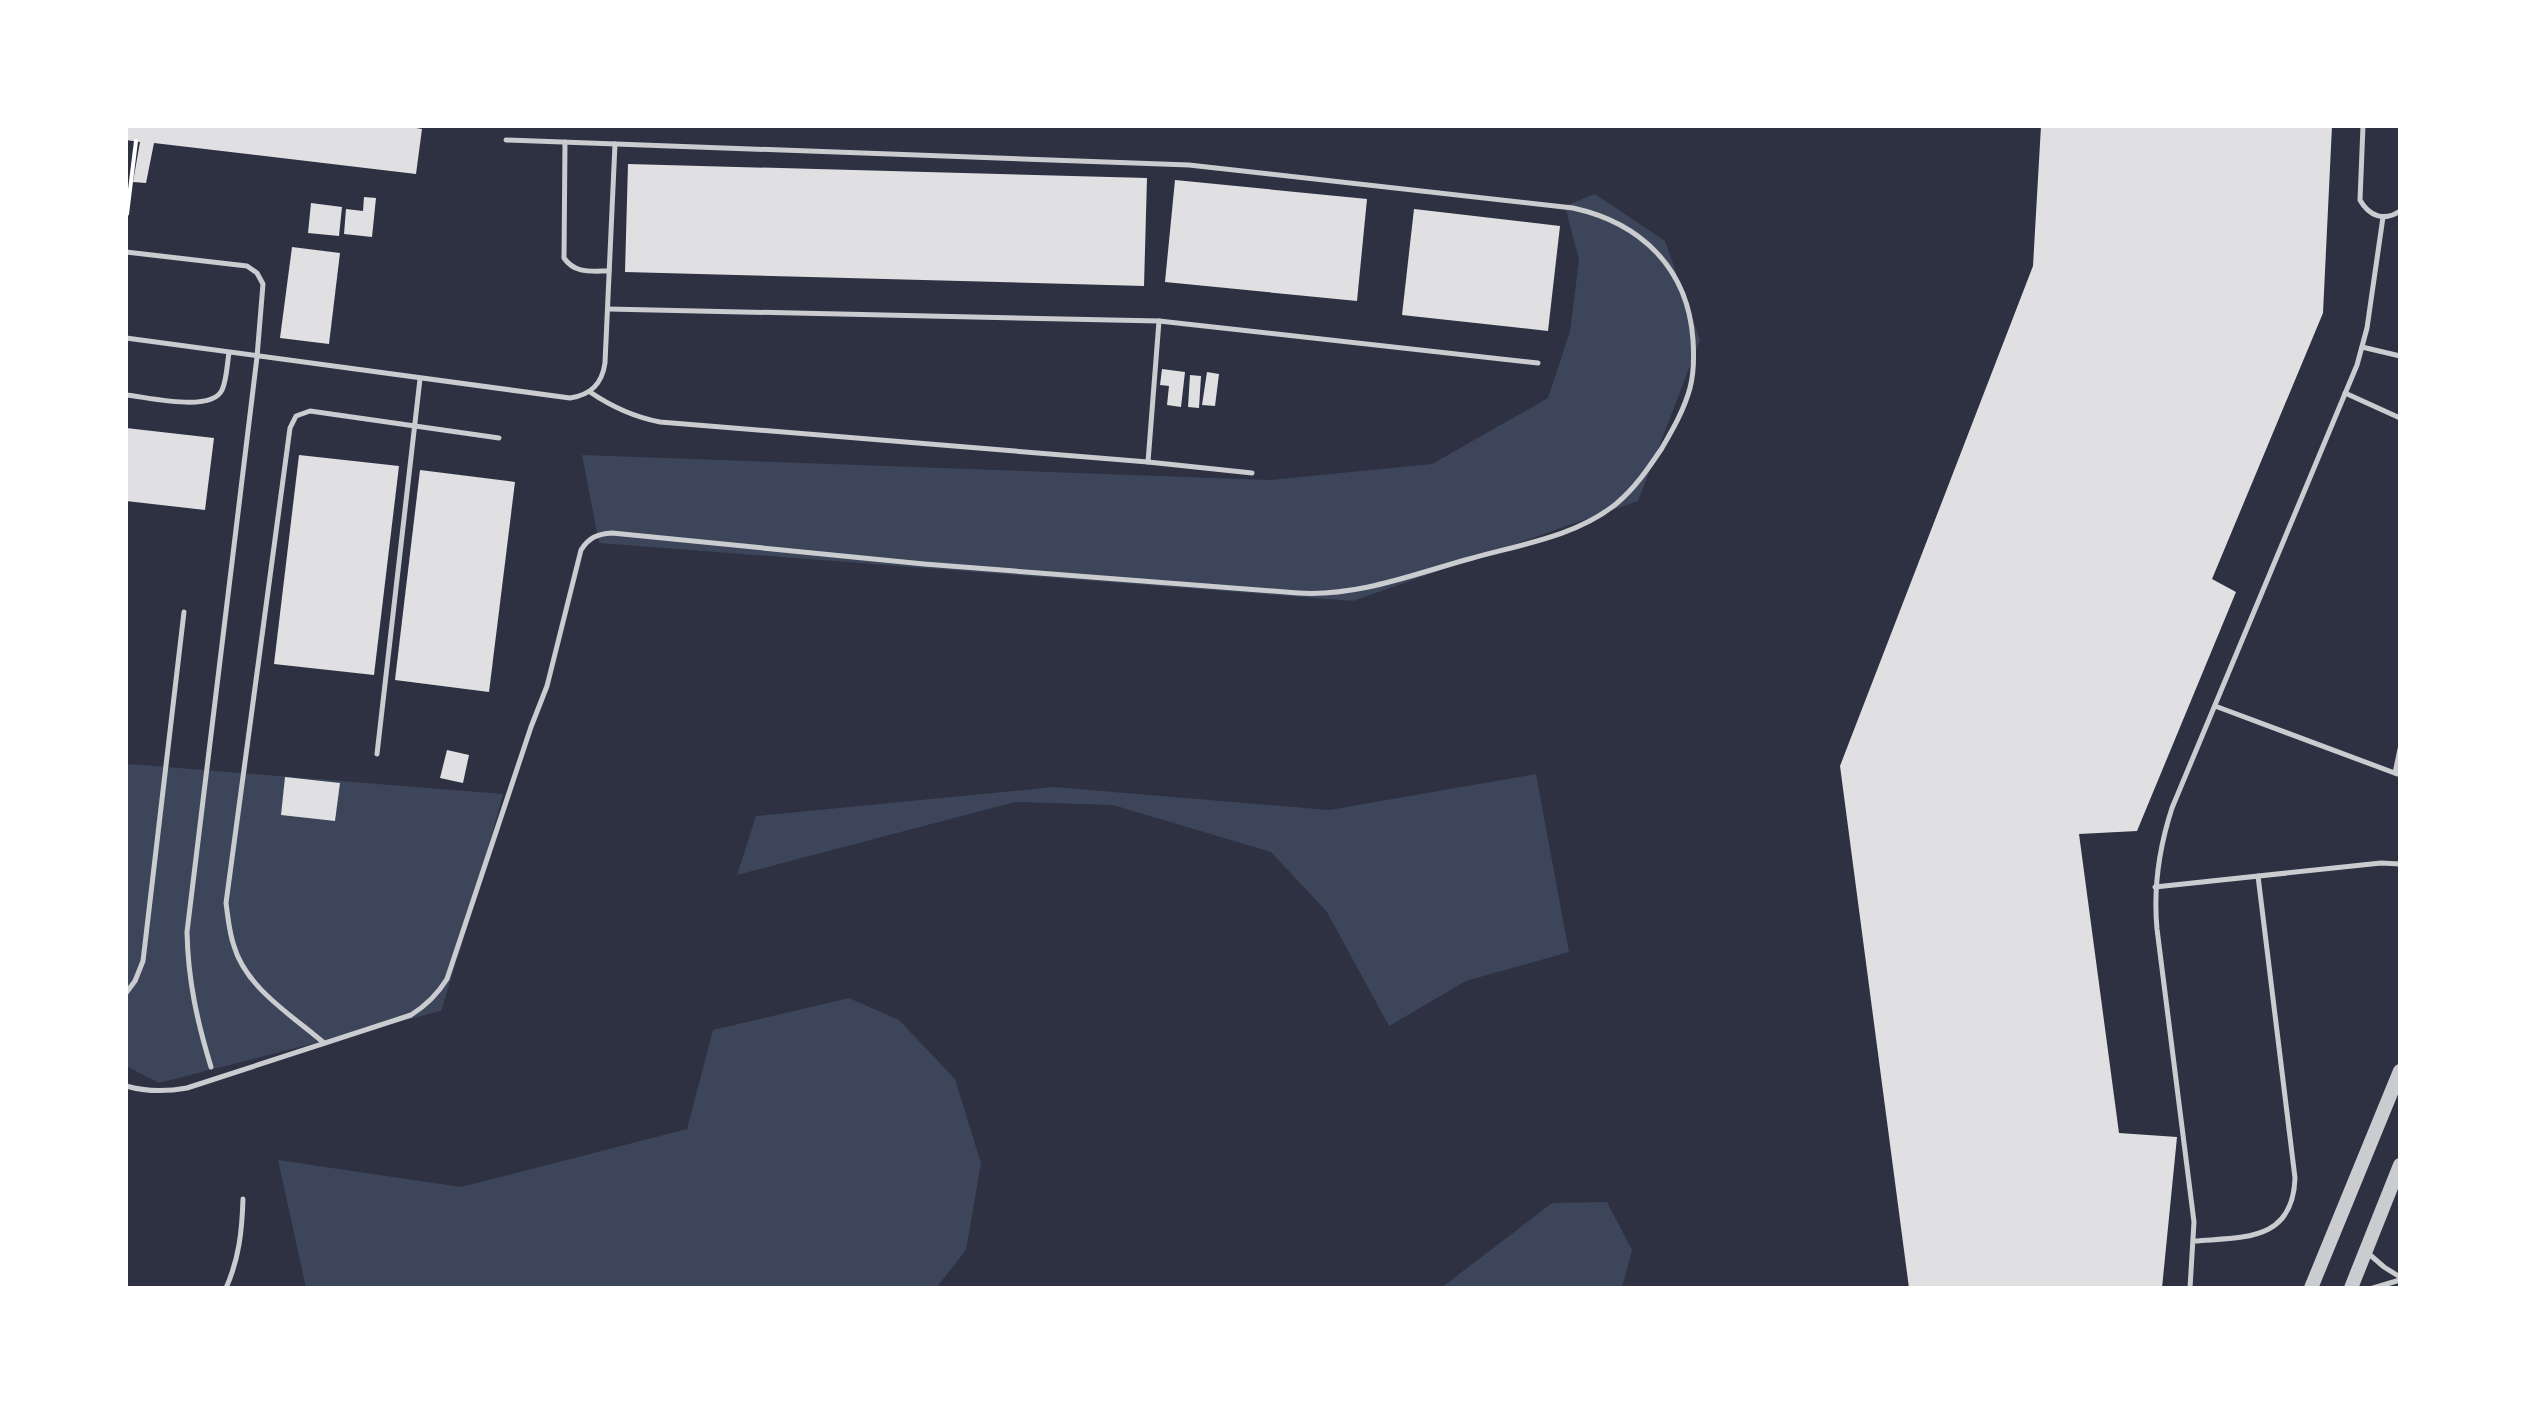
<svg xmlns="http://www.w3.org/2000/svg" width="2526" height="1414" font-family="'Archivo Narrow',sans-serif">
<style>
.green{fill:#3c4559}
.building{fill:#e0e0e3}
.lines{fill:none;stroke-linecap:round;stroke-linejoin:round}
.path{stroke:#fff;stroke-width:4}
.service{stroke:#caccd0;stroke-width:5}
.tertiary{stroke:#caccd0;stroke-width:14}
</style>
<rect width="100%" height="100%" fill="#2d3142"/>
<!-- green -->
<g class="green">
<path d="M 1595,194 L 1665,241 L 1700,340 L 1638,501 L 1353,601 L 599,543 L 582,455 L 1269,480 L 1432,464 L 1548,398 L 1570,331 L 1579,260 L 1565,206 Z"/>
<path d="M 130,764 L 503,794 L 465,934 L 441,1011 L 159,1083 L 126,1066 L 126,766 Z"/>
<path d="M 1536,774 L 1569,952 L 1466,981 L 1389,1026 L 1327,912 L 1271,852 L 1113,805 L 1015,802 L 737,875 L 756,816 L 1054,787 L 1329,810 Z"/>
<path d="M 849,998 L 899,1020 L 955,1079 L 981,1163 L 966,1250 L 936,1288 L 306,1288 L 278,1160 L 461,1187 L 687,1129 L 713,1030 Z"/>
<path d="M 1607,1202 L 1632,1250 L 1622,1288 L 1441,1288 L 1552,1203 Z"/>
</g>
<!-- building -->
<g class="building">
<path d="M 126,126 L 403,126 L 422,129 L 416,174 L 154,143 L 146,183 L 133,182 L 140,142 L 126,140 Z"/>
<path d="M 2041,126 L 2332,126 L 2323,313 L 2212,579 L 2236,592 L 2137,831 L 2079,834 L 2119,1133 L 2177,1137 L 2162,1288 L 1909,1288 L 1840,766 L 2033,266 Z"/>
<path d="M 628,164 L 1147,178 L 1144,286 L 625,272 Z"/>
<path d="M 1175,180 L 1367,199 L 1357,301 L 1165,282 Z"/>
<path d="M 364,197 L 376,198 L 372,237 L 344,234 L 346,209 L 363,211 Z"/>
<path d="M 311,203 L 342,207 L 339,236 L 308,233 Z"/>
<path d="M 1414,209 L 1560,226 L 1548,331 L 1402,315 Z"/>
<path d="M 292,247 L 340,253 L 329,344 L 280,338 Z"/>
<path d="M 1162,369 L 1185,372 L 1181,407 L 1167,405 L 1169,386 L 1160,385 Z"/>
<path d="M 1207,372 L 1219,374 L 1215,406 L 1202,405 Z"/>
<path d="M 1190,375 L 1201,376 L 1199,408 L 1188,407 Z"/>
<path d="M 126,428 L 214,438 L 205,510 L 126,501 Z"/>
<path d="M 299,455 L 399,466 L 374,675 L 274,664 Z"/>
<path d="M 420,470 L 515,482 L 489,692 L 395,680 Z"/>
<path d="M 447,750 L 469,755 L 463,783 L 440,778 Z"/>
<path d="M 285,777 L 340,783 L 335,821 L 281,815 Z"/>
</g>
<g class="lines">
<!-- path -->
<path class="path" d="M 127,214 L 136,141"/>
<!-- service -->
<g class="service">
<path d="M 2363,126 L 2360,200 C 2369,216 2384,222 2400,211"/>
<path d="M 565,142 L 564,258 C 575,274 591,271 609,271"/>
<path d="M 126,252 L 247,266 L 257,273 L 263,284 L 257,357 L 187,932 C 188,980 197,1021 211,1067"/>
<path d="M 608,309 L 1159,321 L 1538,363"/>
<path d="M 126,338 L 570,398 C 591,395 602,384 605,363 L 615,144"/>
<path d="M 2362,347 L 2400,356"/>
<path d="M 590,392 C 612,407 634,417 660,422 L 1148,462 L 1252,473"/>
<path d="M 2345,393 L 2400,418"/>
<path d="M 126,395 C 148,397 211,413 222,390 C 227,379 227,364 229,353"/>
<path d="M 1148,462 L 1159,321"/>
<path d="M 2215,706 L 2400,775"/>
<path d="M 377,754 L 420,379"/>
<path d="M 2395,773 L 2400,749"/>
<path d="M 2155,887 L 2381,863 L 2400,864"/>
<path d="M 126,993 L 135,981 L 143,961 L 184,612"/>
<path d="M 324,1043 C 293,1016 246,988 234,946 C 229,932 228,917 226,903 L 290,428 L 296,416 L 310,411 L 499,438"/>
<path d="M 126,1086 C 147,1092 165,1092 187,1088 L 411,1015 C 427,1005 437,995 447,979 L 531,727 L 547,686 L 581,550 C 589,537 598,534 612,533 L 924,564 L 1298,593 C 1357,597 1414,574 1469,559 C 1518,545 1575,537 1616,504 C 1635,488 1648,469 1662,448 C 1673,429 1684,410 1690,388 C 1694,373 1694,355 1693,340 C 1688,268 1641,223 1573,208 L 1189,165 L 506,140"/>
<path d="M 2195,1241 C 2243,1237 2293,1242 2295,1178 L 2258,876"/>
<path d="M 2369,1254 L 2384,1267 L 2400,1277"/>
<path d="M 226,1288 C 239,1259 242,1231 243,1199"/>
<path d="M 2190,1288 L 2194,1222 L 2157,929 C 2153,886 2159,848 2172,808 L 2357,365 L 2367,328 L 2383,217"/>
<path d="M 2373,1288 L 2400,1280"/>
</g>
<!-- tertiary -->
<g class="tertiary">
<path d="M 2311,1288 L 2400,1071"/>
<path d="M 2351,1288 L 2400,1165"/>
</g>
</g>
<!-- border -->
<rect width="2526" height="1414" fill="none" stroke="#ffffff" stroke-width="256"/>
</svg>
